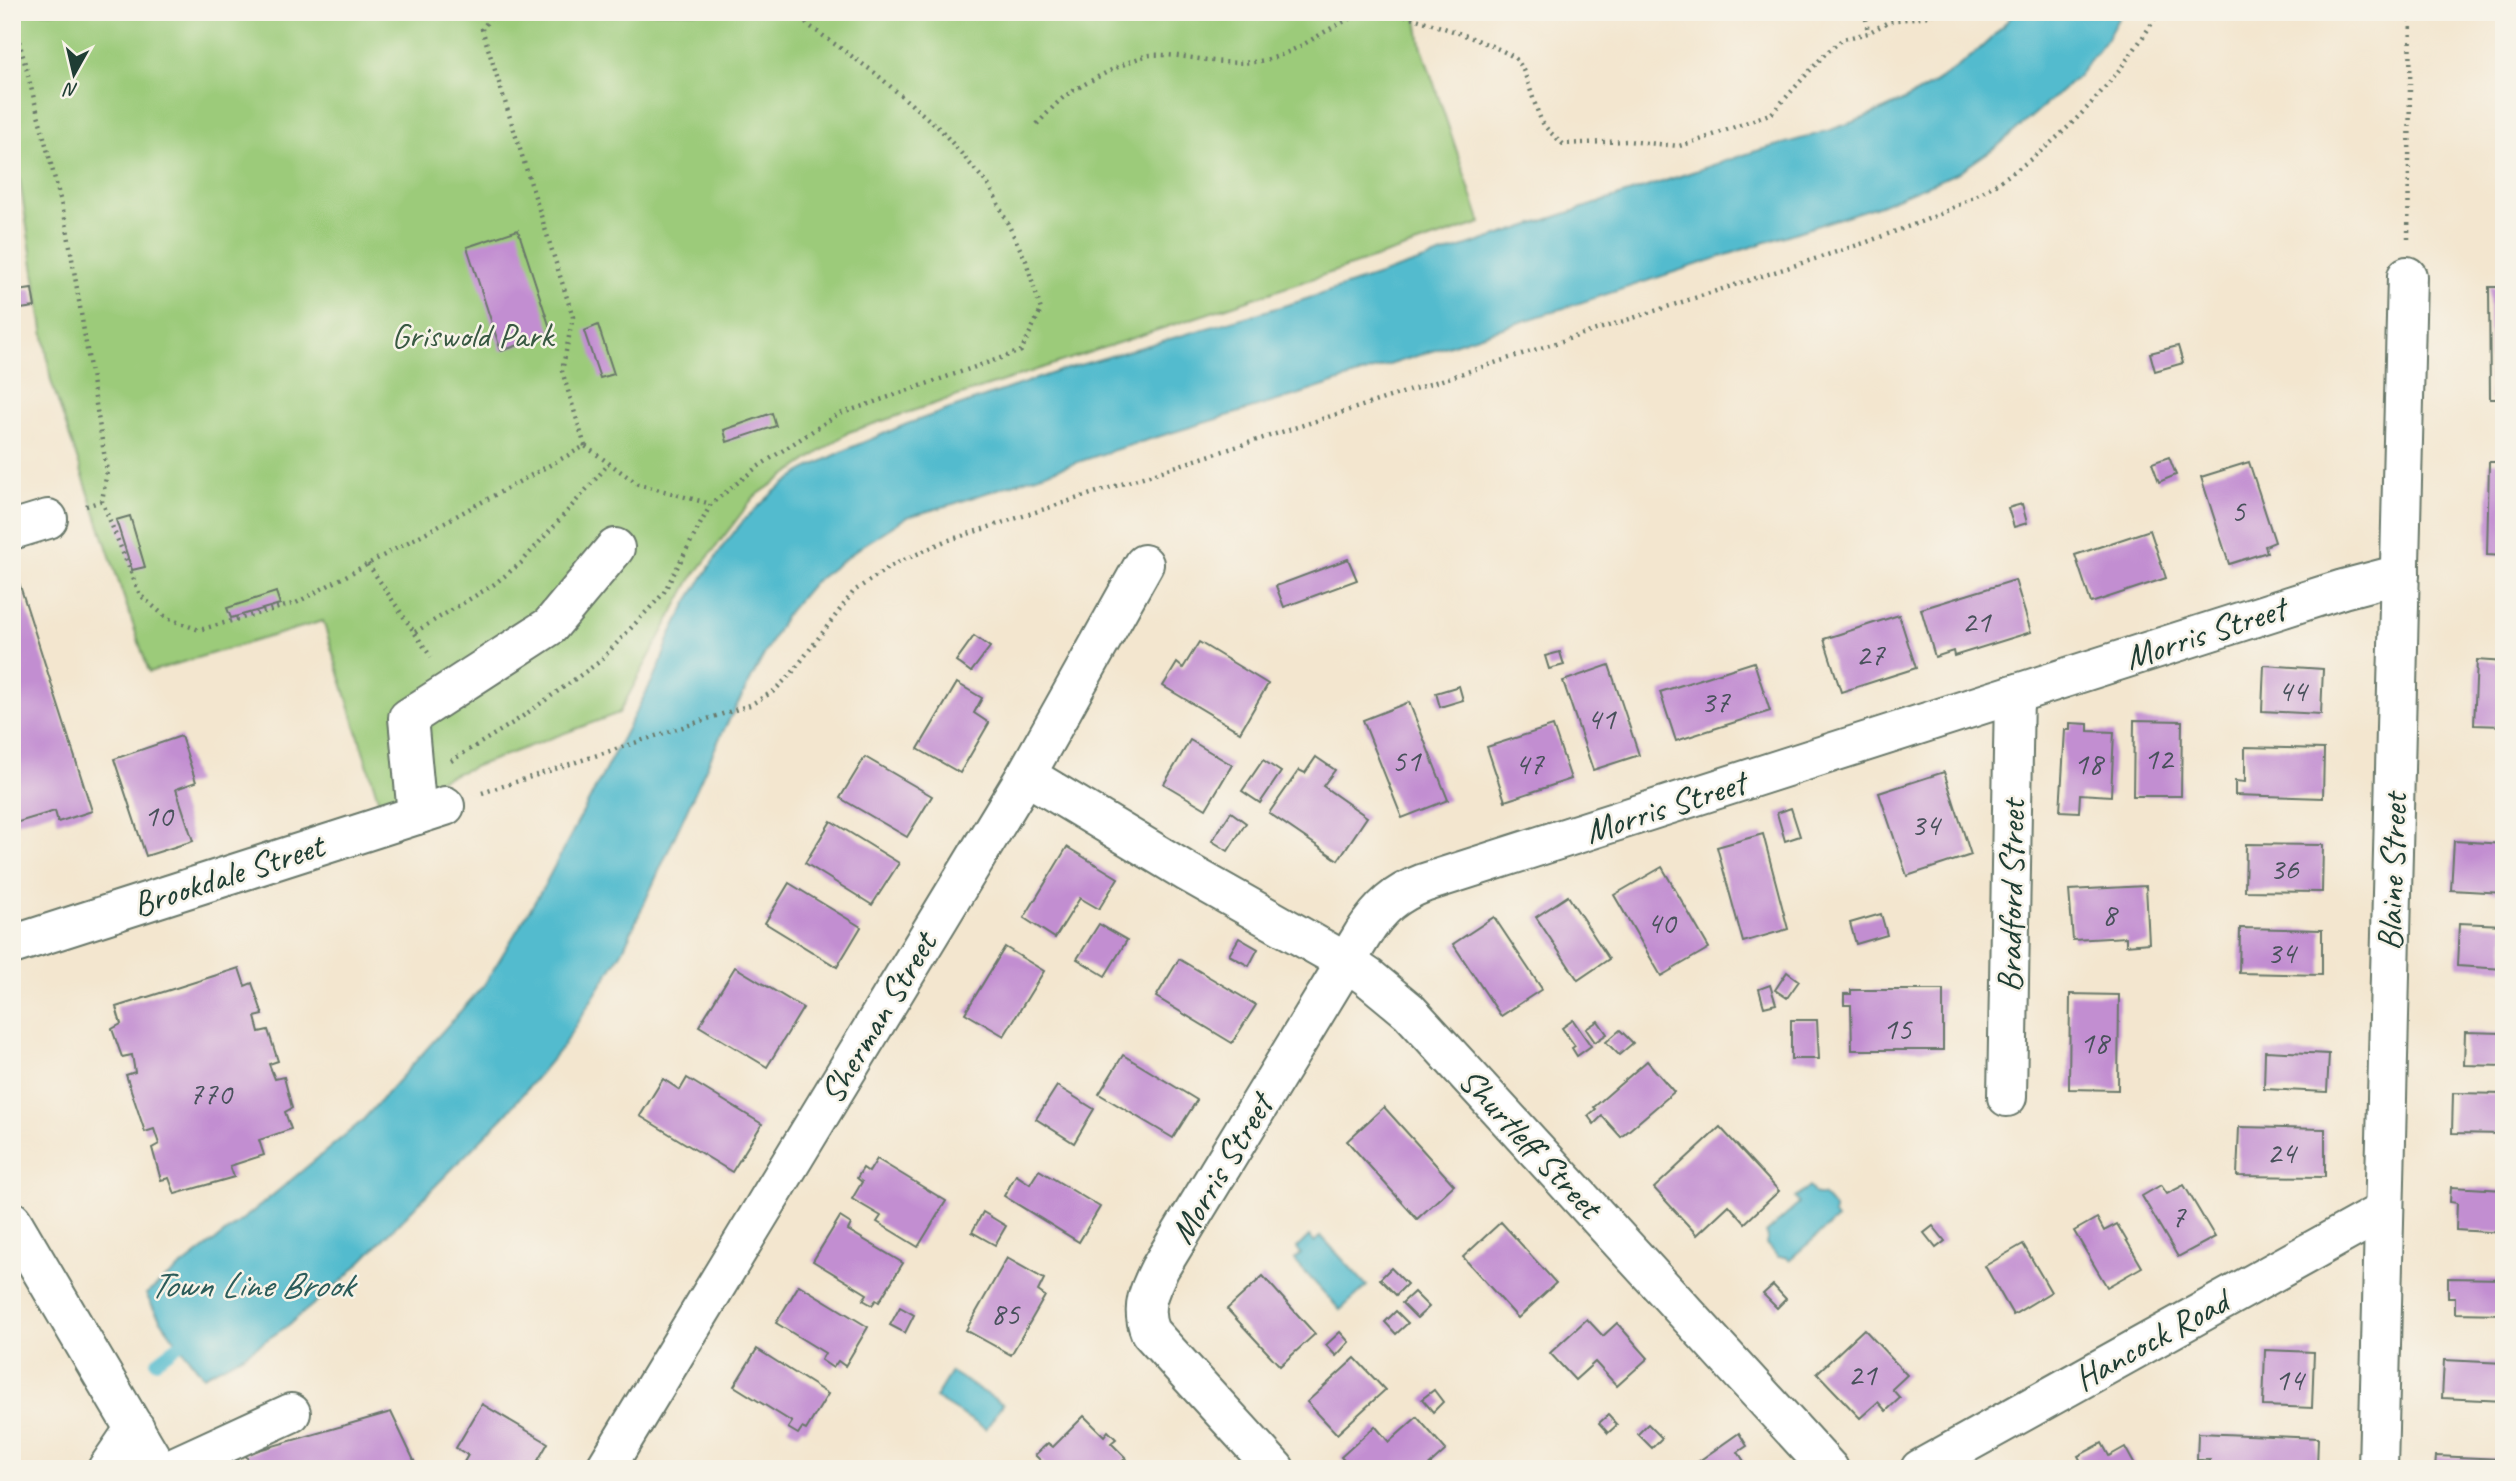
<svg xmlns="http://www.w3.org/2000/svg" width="2516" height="1481" font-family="Caveat,sans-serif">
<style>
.green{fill:#9ccb7a;stroke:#5e8457;stroke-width:2}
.water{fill:#52bbce;stroke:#387c81;stroke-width:2}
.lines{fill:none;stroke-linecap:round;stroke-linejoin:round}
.stream{stroke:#52bbce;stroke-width:12}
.building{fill:#c28ed1}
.minor-casing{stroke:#69786a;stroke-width:42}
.path{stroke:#69786a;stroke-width:4.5;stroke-dasharray:2 5;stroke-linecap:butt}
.minor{stroke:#fff;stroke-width:38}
.labels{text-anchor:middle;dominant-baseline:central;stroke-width:5;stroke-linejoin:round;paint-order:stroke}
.number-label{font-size:32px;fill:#48515b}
.park-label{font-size:35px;fill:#385942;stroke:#f7f3e8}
.street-label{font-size:35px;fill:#1f3d34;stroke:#f7f3e8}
.water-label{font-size:37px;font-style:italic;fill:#2c5c5a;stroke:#f7f3e8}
</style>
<rect width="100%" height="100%" fill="#f7f3e8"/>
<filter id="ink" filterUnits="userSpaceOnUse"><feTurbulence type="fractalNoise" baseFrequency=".0143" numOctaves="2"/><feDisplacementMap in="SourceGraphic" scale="14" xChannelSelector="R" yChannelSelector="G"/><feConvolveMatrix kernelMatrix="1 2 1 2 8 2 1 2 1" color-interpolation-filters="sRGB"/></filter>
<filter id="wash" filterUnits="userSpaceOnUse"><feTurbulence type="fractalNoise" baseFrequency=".00686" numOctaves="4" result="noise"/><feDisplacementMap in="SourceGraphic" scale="28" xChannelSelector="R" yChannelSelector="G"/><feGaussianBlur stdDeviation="1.57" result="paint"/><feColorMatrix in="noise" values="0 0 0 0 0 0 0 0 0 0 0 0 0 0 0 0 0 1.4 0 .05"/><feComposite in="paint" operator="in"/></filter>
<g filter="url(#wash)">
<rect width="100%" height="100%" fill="#f3e6cf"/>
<!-- green -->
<path class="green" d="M 12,12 L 1416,12 L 1421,45 L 1481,223 L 849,432 L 754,497 L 690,581 L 619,713 L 379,802 L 323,621 L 149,672 L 51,381 L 12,130 Z"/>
<!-- water -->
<g class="water">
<path d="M 2015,12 L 2122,12 L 2107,38 L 2076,78 L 2000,144 L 1959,172 L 1880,205 L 1300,394 L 1114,450 L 953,504 L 907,517 L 862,546 L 813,583 L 785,616 L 721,735 L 623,950 L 562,1047 L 505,1115 L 346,1277 L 286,1327 L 242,1356 L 203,1376 C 183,1349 160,1324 146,1294 L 261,1205 L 362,1121 L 484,985 L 543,888 L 659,668 L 670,636 L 688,601 L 723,546 L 744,520 L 775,491 L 804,470 L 850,448 L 907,424 L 1059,371 L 1297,302 L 1756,151 C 1857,125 1947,96 2015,12 Z"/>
<path d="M 1809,1187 L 1816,1195 L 1823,1195 L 1834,1208 L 1834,1215 L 1837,1219 L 1789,1260 L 1786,1257 L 1778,1257 L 1766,1244 L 1768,1236 L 1766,1233 L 1799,1204 L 1795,1198 Z"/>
<path d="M 1309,1236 L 1314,1242 L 1321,1236 L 1367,1286 L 1340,1310 L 1294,1260 L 1301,1254 L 1297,1248 Z"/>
<path d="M 951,1372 L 1003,1404 L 986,1429 L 935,1398 Z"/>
</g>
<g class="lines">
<!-- stream -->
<path class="stream" d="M 156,1362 L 192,1335"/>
</g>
<g id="blocks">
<!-- building -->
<g class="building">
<path d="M 518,230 L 552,334 L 501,351 L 467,247 Z"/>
<path d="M 2489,287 L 2504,287 L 2504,399 L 2490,399 Z"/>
<path d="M 32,289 L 35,307 L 20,309 L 18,291 Z"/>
<path d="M 598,325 L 614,374 L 600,378 L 584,331 Z"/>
<path d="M 2178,346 L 2183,363 L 2155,371 L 2150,353 Z"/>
<path d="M 772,413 L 776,426 L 727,442 L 724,430 Z"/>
<path d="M 2169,457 L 2176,475 L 2159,482 L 2152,463 Z"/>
<path d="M 2249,462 L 2275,542 L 2265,546 L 2267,552 L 2229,564 L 2201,477 Z"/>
<path d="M 2489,462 L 2504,462 L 2504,556 L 2487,555 Z"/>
<path d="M 2022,504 L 2027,523 L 2014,527 L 2008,508 Z"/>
<path d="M 130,516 L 145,567 L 132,570 L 116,520 Z"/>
<path d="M 2150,530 L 2166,578 L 2091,603 L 2075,555 Z"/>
<path d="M 1348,559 L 1357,580 L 1284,607 L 1276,586 Z"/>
<path d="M 15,570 L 92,811 L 58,822 L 55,811 L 12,824 L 12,571 Z"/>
<path d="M 2015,580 L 2031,632 L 1954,656 L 1953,651 L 1935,657 L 1921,609 Z"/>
<path d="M 276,592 L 280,604 L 231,618 L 227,608 Z"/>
<path d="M 1899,615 L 1916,668 L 1841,692 L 1824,639 Z"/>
<path d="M 974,636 L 990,647 L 971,672 L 956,661 Z"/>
<path d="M 1199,642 L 1268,684 L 1240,732 L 1163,686 L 1177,663 L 1183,668 Z"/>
<path d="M 1560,652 L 1564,665 L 1549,669 L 1545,656 Z"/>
<path d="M 2477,660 L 2504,662 L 2504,726 L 2474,725 Z"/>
<path d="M 1754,662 L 1770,711 L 1676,741 L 1660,692 Z"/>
<path d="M 1609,665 L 1639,755 L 1593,770 L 1563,681 Z"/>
<path d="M 2264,665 L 2323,669 L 2321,714 L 2262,711 Z"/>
<path d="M 957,683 L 982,698 L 974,713 L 989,723 L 960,773 L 918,749 Z"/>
<path d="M 1459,686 L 1463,700 L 1440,707 L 1436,693 Z"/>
<path d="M 1409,702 L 1448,800 L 1402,818 L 1363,720 Z"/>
<path d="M 2134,720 L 2182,721 L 2181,796 L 2133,796 Z"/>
<path d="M 2070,723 L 2088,724 L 2088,731 L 2114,732 L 2111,796 L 2080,794 L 2079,812 L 2060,811 L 2065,730 L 2070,730 Z"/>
<path d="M 1553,726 L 1571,779 L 1505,801 L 1487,747 Z"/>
<path d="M 181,736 L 196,782 L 176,789 L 193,841 L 146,856 L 114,759 Z"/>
<path d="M 1190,740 L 1232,765 L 1206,809 L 1164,784 Z"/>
<path d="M 2245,747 L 2324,749 L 2323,798 L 2235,795 L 2235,781 L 2245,782 Z"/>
<path d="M 865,757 L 932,796 L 907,837 L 840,798 Z"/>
<path d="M 1316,757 L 1335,770 L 1323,786 L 1367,817 L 1338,860 L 1269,813 L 1299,770 L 1305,773 Z"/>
<path d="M 1263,760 L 1281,772 L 1260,803 L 1242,791 Z"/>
<path d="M 1944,772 L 1971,855 L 1907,876 L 1879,793 Z"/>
<path d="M 1791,808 L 1800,836 L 1785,841 L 1777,813 Z"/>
<path d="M 1231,812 L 1246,823 L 1228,851 L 1212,841 Z"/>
<path d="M 831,821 L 899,863 L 872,905 L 805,863 Z"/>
<path d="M 1763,834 L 1788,929 L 1743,942 L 1717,847 Z"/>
<path d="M 2454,841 L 2504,844 L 2504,893 L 2451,890 Z"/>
<path d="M 2246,844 L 2323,845 L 2322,892 L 2245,891 Z"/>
<path d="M 1067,847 L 1118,878 L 1099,909 L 1080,898 L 1055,938 L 1024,918 Z"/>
<path d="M 1662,867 L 1709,948 L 1661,976 L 1614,895 Z"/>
<path d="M 789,883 L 861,927 L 837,967 L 765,923 Z"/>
<path d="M 2146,886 L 2149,943 L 2126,945 L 2126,937 L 2073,940 L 2069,890 Z"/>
<path d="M 1568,896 L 1609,959 L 1578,980 L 1536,917 Z"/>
<path d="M 1881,914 L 1887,935 L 1856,944 L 1850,923 Z"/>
<path d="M 1494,917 L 1542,989 L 1501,1016 L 1453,944 Z"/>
<path d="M 2459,923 L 2504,925 L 2504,969 L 2457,966 Z"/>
<path d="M 1099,924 L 1127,940 L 1105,976 L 1077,959 Z"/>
<path d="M 2240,928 L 2322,930 L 2322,975 L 2239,973 Z"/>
<path d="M 1239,938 L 1258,949 L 1249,966 L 1229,955 Z"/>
<path d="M 1005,947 L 1044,971 L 1004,1036 L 965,1013 Z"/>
<path d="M 1179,959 L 1256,1005 L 1232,1043 L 1156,997 Z"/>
<path d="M 735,967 L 803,1008 L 767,1067 L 699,1026 Z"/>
<path d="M 239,968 L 245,986 L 252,983 L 263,1015 L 255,1017 L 259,1032 L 268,1030 L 278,1061 L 269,1064 L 275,1079 L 284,1077 L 292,1108 L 285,1112 L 291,1129 L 259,1140 L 264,1155 L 230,1166 L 234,1177 L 175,1194 L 169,1178 L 161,1180 L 152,1148 L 159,1144 L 154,1129 L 145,1132 L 126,1075 L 135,1072 L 132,1055 L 122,1057 L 112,1029 L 121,1024 L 116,1007 Z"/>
<path d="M 1787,972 L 1799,981 L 1787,998 L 1775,990 Z"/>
<path d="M 1770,985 L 1776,1004 L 1764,1007 L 1759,989 Z"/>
<path d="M 1851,990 L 1943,990 L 1943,1050 L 1852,1050 L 1851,1005 L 1844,1005 L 1844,994 L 1851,994 Z"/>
<path d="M 2070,994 L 2119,995 L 2118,1090 L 2069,1089 Z"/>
<path d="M 1573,1020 L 1591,1046 L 1577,1056 L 1572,1048 L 1575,1046 L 1562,1028 Z"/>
<path d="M 1791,1020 L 1817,1020 L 1819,1059 L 1791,1059 Z"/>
<path d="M 1598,1021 L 1607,1034 L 1595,1042 L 1586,1029 Z"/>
<path d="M 1620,1030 L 1633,1043 L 1619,1055 L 1606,1042 Z"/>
<path d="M 2465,1032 L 2504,1033 L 2504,1066 L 2464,1065 Z"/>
<path d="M 2265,1051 L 2329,1054 L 2327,1092 L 2264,1089 Z"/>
<path d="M 1123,1055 L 1197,1100 L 1173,1138 L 1099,1094 Z"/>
<path d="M 1647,1061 L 1674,1092 L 1621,1137 L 1602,1116 L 1594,1124 L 1588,1116 L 1596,1109 L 1594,1107 Z"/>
<path d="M 687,1078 L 762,1124 L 732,1172 L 640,1116 L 663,1079 L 680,1090 Z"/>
<path d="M 1057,1086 L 1094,1109 L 1074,1143 L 1036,1119 Z"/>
<path d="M 2453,1093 L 2504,1094 L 2504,1134 L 2452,1133 Z"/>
<path d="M 1384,1107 L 1454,1185 L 1417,1219 L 1347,1141 Z"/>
<path d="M 1720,1127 L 1779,1191 L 1745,1223 L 1729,1205 L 1697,1235 L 1654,1188 Z"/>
<path d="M 2239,1127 L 2325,1129 L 2325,1177 L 2237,1176 Z"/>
<path d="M 877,1159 L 946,1201 L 918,1247 L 877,1222 L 881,1216 L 852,1199 L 862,1182 L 857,1178 L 863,1168 L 869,1172 Z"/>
<path d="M 1039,1170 L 1100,1207 L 1079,1242 L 1004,1196 L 1016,1175 L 1030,1184 Z"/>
<path d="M 2161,1185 L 2167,1194 L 2184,1185 L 2215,1237 L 2178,1257 L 2142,1196 Z"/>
<path d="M 2451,1187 L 2504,1190 L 2504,1233 L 2456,1230 L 2457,1203 L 2450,1202 Z"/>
<path d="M 983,1212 L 1006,1226 L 995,1245 L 972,1232 Z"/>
<path d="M 840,1217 L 851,1224 L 848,1230 L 903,1263 L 879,1302 L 876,1300 L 872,1305 L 863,1300 L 867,1294 L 813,1261 Z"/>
<path d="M 2097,1218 L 2104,1231 L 2117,1224 L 2142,1267 L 2107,1287 L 2074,1231 Z"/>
<path d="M 1501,1222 L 1556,1283 L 1518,1318 L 1463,1257 Z"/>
<path d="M 1933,1226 L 1945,1241 L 1936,1248 L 1924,1233 Z"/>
<path d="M 2023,1244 L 2051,1292 L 2013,1315 L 1985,1266 Z"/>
<path d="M 1007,1258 L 1044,1279 L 1038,1291 L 1045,1296 L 1011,1355 L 966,1330 Z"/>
<path d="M 1391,1268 L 1407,1284 L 1396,1295 L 1380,1279 Z"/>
<path d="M 1263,1276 L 1315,1334 L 1280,1366 L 1227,1309 Z"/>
<path d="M 2448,1278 L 2504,1279 L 2504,1314 L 2455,1313 L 2455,1298 L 2448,1298 Z"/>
<path d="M 799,1285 L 868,1327 L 845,1366 L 838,1361 L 833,1368 L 821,1360 L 825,1353 L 776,1323 Z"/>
<path d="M 1773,1285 L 1786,1299 L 1777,1308 L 1763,1294 Z"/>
<path d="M 1414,1292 L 1429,1307 L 1417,1318 L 1402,1303 Z"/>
<path d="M 900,1307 L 914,1315 L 905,1333 L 890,1325 Z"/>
<path d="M 1396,1311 L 1408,1323 L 1396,1334 L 1385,1322 Z"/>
<path d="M 1587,1319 L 1603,1336 L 1617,1323 L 1648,1358 L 1617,1386 L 1595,1362 L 1575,1380 L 1550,1353 Z"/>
<path d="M 1864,1329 L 1907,1375 L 1892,1389 L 1900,1398 L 1886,1411 L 1878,1402 L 1860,1418 L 1817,1373 Z"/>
<path d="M 1340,1332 L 1349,1342 L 1336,1356 L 1326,1345 Z"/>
<path d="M 757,1349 L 828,1394 L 806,1430 L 802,1428 L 798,1434 L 788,1428 L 792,1422 L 734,1386 Z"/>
<path d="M 2265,1350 L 2314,1352 L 2312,1408 L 2263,1406 Z"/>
<path d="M 1355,1358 L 1385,1390 L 1337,1434 L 1307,1402 Z"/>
<path d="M 2444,1360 L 2504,1363 L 2504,1401 L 2442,1398 Z"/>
<path d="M 1434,1390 L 1443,1402 L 1433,1412 L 1422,1399 Z"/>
<path d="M 482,1404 L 548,1443 L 533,1469 L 460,1469 L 468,1455 L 456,1448 Z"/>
<path d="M 391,1412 L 417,1467 L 413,1469 L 253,1469 L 245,1454 Z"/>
<path d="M 1608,1415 L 1617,1425 L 1608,1433 L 1599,1423 Z"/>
<path d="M 1084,1416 L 1104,1436 L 1108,1431 L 1116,1439 L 1111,1443 L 1126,1458 L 1114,1469 L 1049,1469 L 1035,1455 L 1048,1443 L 1053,1447 Z"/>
<path d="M 1417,1417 L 1446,1450 L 1425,1469 L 1351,1469 L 1341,1457 L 1375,1426 L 1389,1442 Z"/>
<path d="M 1648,1424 L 1662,1438 L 1652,1448 L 1638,1434 Z"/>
<path d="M 1739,1433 L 1747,1446 L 1738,1452 L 1749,1469 L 1694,1469 L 1692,1466 Z"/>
<path d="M 2198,1433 L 2318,1438 L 2317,1469 L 2210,1469 L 2210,1460 L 2197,1460 Z"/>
<path d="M 2102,1443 L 2109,1456 L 2125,1447 L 2137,1469 L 2085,1469 L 2078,1456 Z"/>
<path d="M 2436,1456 L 2501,1459 L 2500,1469 L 2435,1469 Z"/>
</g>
</g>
</g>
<g filter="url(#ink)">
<use href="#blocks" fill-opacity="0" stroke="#69786a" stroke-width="2"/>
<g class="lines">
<!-- minor casing -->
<g class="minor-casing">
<g id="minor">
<path d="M 12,530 L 48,519"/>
<path d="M 1026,775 L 1187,872 L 1346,962 L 1368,977 L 1409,1011 L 1829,1469"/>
<path d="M 417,815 L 408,718 L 550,626 L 615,548"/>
<path d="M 12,945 L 445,806"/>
<path d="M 2007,1097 L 2014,694"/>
<path d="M 12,1221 L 158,1469"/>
<path d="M 107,1469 L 135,1428"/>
<path d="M 169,1469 L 291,1413"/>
<path d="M 605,1469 L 1026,775 L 1144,564"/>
<path d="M 1275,1469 L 1150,1332 C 1140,1308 1149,1290 1160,1268 L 1363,934 C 1380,908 1395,894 1424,883 L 2343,589 L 2400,574"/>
<path d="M 1920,1469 L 2382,1212"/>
<path d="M 2378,1469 L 2407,276"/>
</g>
</g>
<!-- path -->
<g class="path">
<path d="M 495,12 L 482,29 L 573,317 L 562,371 L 585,446"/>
<path d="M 1391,12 C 1411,16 1506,47 1517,60 C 1528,73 1534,109 1544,125 C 1549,132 1557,138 1563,144 L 1627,141 L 1679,146 L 1700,140 L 1772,113 L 1825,54 L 1843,39 L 1868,33 L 1890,21 L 1929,16 L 1936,12"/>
<path d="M 1865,12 L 1868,33"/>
<path d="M 12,14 L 66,222 L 107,471 L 102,501 L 140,595 L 167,618 L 199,630 L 296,603 L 585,446 L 638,484 L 711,504"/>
<path d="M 1037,124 C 1046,115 1054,105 1064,97 C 1077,87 1135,56 1151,55 C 1192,53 1226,70 1269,59 C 1306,49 1334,20 1371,12"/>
<path d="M 2408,239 L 2411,12"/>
<path d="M 86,506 L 102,501"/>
<path d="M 368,564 L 431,657"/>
<path d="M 415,632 L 493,585 L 521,563 L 609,464"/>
<path d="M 451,761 L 516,721 L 599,662 L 663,594 L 711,504 L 756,468 L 837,415 L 1021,351 L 1041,310 L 1026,261 L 990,187 L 941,130 L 875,73 L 790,12"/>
<path d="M 482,793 L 750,705 L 774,691 L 792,673 L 854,591 L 891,566 L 943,542 L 1867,242 C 1892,232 1918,224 1942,213 C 2037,169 2104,101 2159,12"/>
</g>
<!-- minor -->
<use href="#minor" class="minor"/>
</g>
</g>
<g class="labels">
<!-- number labels -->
<g class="number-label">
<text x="2238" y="510">5</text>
<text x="1976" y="621">21</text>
<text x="1870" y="654">27</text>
<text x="2292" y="690">44</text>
<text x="1715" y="701">37</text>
<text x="1601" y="718">41</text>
<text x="2158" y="758">12</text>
<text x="1406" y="760">51</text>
<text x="1529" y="763">47</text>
<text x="2088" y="763">18</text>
<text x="158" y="815">10</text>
<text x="1925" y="824">34</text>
<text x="2284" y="868">36</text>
<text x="2109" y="914">8</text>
<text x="1661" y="922">40</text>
<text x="2281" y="952">34</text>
<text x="1897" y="1028">15</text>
<text x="2094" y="1042">18</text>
<text x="210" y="1093">770</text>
<text x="2281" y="1152">24</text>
<text x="2178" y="1216">7</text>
<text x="1005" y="1313">85</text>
<text x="1862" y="1374">21</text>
<text x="2289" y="1379">14</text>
</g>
<!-- park labels -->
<g class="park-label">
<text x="472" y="335">Griswold Park</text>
</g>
<!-- street labels -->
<g class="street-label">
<text transform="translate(2205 633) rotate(-18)">Morris Street</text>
<text transform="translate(1665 807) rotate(-18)">Morris Street</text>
<text transform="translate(2392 872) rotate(-88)">Blaine Street</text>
<text transform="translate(228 875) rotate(-18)">Brookdale Street</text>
<text transform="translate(2011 896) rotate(-89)">Bradford Street</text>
<text transform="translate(878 1018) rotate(-59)">Sherman Street</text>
<text transform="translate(1530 1143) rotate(47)">Shurtleff Street</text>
<text transform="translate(1221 1169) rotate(-59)">Morris Street</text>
<text transform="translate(2151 1340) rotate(-29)">Hancock Road</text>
</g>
<!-- water labels -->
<g class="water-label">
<text x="251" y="1284">Town Line Brook</text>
</g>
</g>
<!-- margin -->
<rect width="2516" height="1481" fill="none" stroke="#f7f3e8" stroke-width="42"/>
<!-- north arrow -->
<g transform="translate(74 74) rotate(188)" stroke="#f7f3e8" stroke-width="5" paint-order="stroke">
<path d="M0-5L12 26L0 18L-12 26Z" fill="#1f3d34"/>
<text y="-10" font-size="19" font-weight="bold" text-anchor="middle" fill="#1f3d34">N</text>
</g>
</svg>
